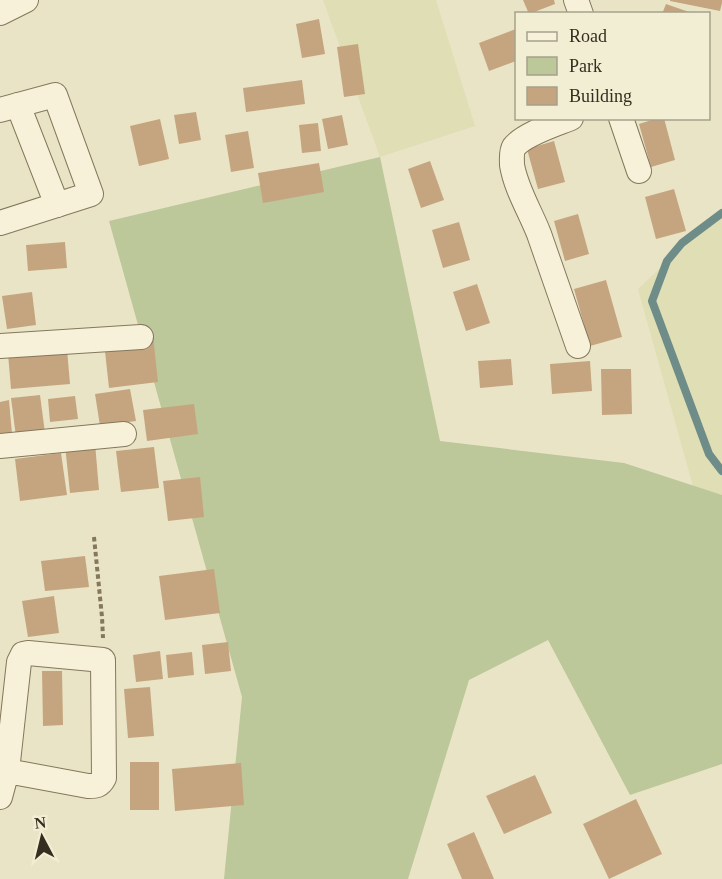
<svg xmlns="http://www.w3.org/2000/svg" width="722" height="879" font-family="'Times New Roman',serif">
<style>
.farmland{fill:#dfdeb4}
.green{fill:#bcc79a}
.lines{fill:none;stroke-linecap:round;stroke-linejoin:round}
.stream{stroke:#6e8c88;stroke-width:8}
.building{fill:#c5a57f}
.minor-casing{stroke:#84775d;stroke-width:26}
.path{stroke:#84775d;stroke-width:4;stroke-dasharray:4.5 3;stroke-linecap:butt}
.minor{stroke:#f6f1d8;stroke-width:24}
</style>
<rect width="100%" height="100%" fill="#eae4c6"/>
<!-- farmland -->
<g class="farmland">
<path d="M 323,0 L 436,0 L 475,126 L 380,157 Z"/>
<path d="M 722,210 L 722,495 L 693,486 L 638,289 Z"/>
</g>
<!-- green -->
<path class="green" d="M 380,157 L 440,441 L 624,463 L 722,495 L 722,764 L 630,795 L 548,640 L 469,680 L 408,879 L 224,879 L 242,697 L 109,221 Z"/>
<g class="lines">
<!-- stream -->
<path class="stream" d="M 722,213 L 682,243 L 667,261 L 652,301 L 709,454 L 722,471"/>
</g>
<!-- building -->
<g class="building">
<path d="M 523,0 L 554,0 L 555,4 L 529,14 Z"/>
<path d="M 670,0 L 722,0 L 722,3 L 720,11 L 670,1 Z"/>
<path d="M 666,4 L 692,13 L 692,14 L 662,14 Z"/>
<path d="M 319,19 L 325,54 L 302,58 L 296,24 Z"/>
<path d="M 516,29 L 516,61 L 489,71 L 479,43 Z"/>
<path d="M 358,44 L 365,94 L 344,97 L 337,47 Z"/>
<path d="M 302,80 L 305,104 L 246,112 L 243,88 Z"/>
<path d="M 196,112 L 201,140 L 179,144 L 174,115 Z"/>
<path d="M 342,115 L 348,145 L 328,149 L 322,119 Z"/>
<path d="M 658,118 L 664,118 L 675,160 L 651,167 L 639,124 Z"/>
<path d="M 160,119 L 169,159 L 139,166 L 130,126 Z"/>
<path d="M 318,123 L 321,151 L 302,153 L 299,125 Z"/>
<path d="M 248,131 L 254,168 L 231,172 L 225,135 Z"/>
<path d="M 554,141 L 565,182 L 538,189 L 527,149 Z"/>
<path d="M 430,161 L 444,200 L 421,208 L 408,169 Z"/>
<path d="M 319,163 L 324,192 L 263,203 L 258,173 Z"/>
<path d="M 674,189 L 686,231 L 656,239 L 645,197 Z"/>
<path d="M 578,214 L 589,254 L 565,261 L 554,221 Z"/>
<path d="M 459,222 L 470,260 L 443,268 L 432,230 Z"/>
<path d="M 65,242 L 67,268 L 28,271 L 26,245 Z"/>
<path d="M 606,280 L 622,337 L 590,346 L 574,289 Z"/>
<path d="M 477,284 L 490,323 L 466,331 L 453,292 Z"/>
<path d="M 32,292 L 36,325 L 7,329 L 2,296 Z"/>
<path d="M 153,336 L 158,382 L 109,388 L 104,342 Z"/>
<path d="M 67,349 L 70,384 L 11,389 L 8,354 Z"/>
<path d="M 511,359 L 513,385 L 480,388 L 478,361 Z"/>
<path d="M 590,361 L 592,391 L 552,394 L 550,364 Z"/>
<path d="M 601,369 L 631,369 L 632,414 L 602,415 Z"/>
<path d="M 130,389 L 136,421 L 100,426 L 95,394 Z"/>
<path d="M 40,395 L 45,433 L 16,437 L 11,398 Z"/>
<path d="M 75,396 L 78,419 L 50,422 L 48,399 Z"/>
<path d="M 9,400 L 12,434 L 0,435 L 0,402 Z"/>
<path d="M 194,404 L 198,434 L 147,441 L 143,410 Z"/>
<path d="M 95,443 L 99,490 L 70,493 L 65,445 Z"/>
<path d="M 154,447 L 159,488 L 121,492 L 116,451 Z"/>
<path d="M 61,453 L 67,495 L 20,501 L 15,459 Z"/>
<path d="M 200,477 L 204,517 L 168,521 L 163,481 Z"/>
<path d="M 85,556 L 89,587 L 45,591 L 41,561 Z"/>
<path d="M 214,569 L 220,613 L 165,620 L 159,576 Z"/>
<path d="M 54,596 L 59,633 L 28,637 L 22,601 Z"/>
<path d="M 228,642 L 231,671 L 205,674 L 202,645 Z"/>
<path d="M 160,651 L 163,679 L 136,682 L 133,655 Z"/>
<path d="M 192,652 L 194,675 L 168,678 L 166,655 Z"/>
<path d="M 42,671 L 62,671 L 63,725 L 43,726 Z"/>
<path d="M 150,687 L 154,736 L 128,738 L 124,689 Z"/>
<rect x="130" y="762" width="29" height="48"/>
<path d="M 241,763 L 244,805 L 175,811 L 172,769 Z"/>
<path d="M 535,775 L 552,813 L 504,834 L 486,796 Z"/>
<path d="M 636,799 L 662,854 L 609,879 L 583,824 Z"/>
<path d="M 474,832 L 494,879 L 462,879 L 447,844 Z"/>
</g>
<g class="lines">
<!-- minor casing -->
<g class="minor-casing">
<g id="minor">
<path d="M 576,0 L 581,14"/>
<path d="M 0,13 L 26,0"/>
<path d="M 18,105 L 57,205"/>
<path d="M 0,110 L 55,95 L 91,194 L 0,223"/>
<path d="M 571,118 C 556,124 524,134 514,147 C 511,152 512,159 512,165 C 516,189 530,211 539,234 C 552,271 565,309 578,346"/>
<path d="M 621,118 L 639,171"/>
<path d="M 0,346 L 141,337"/>
<path d="M 0,446 L 124,434"/>
<path d="M 0,797 L 7,771 L 19,662 L 23,654 L 28,653 L 103,660 L 104,778 C 100,786 96,786 88,786 L 7,771"/>
</g>
</g>
<!-- path -->
<path class="path" d="M 94,537 L 102,617 L 103,638"/>
<!-- minor -->
<use href="#minor" class="minor"/>
</g>
<!-- legend -->
<rect x="515" y="12" width="195" height="108" fill="#f2eed4" stroke="#a6a18c" stroke-width="1.5"/>
<rect x="527" y="32" width="30" height="9" fill="#f6f1d8" stroke="#a6a18c" stroke-width="1.5"/>
<text x="569" y="42" font-size="18" fill="#352d20">Road</text>
<rect x="527" y="57" width="30" height="18" fill="#bcc79a" stroke="#a6a18c" stroke-width="1.5"/>
<text x="569" y="72" font-size="18" fill="#352d20">Park</text>
<rect x="527" y="87" width="30" height="18" fill="#c5a57f" stroke="#a6a18c" stroke-width="1.5"/>
<text x="569" y="102" font-size="18" fill="#352d20">Building</text>
<!-- north arrow -->
<g transform="translate(42 837) rotate(353)" stroke="#f2eed4" stroke-width="4.5" paint-order="stroke">
<path d="M0-4.5L10 22L0 15L-10 22Z" fill="#352d20"/>
<text y="-9" font-size="16" font-weight="bold" text-anchor="middle" fill="#352d20">N</text>
</g>
</svg>
